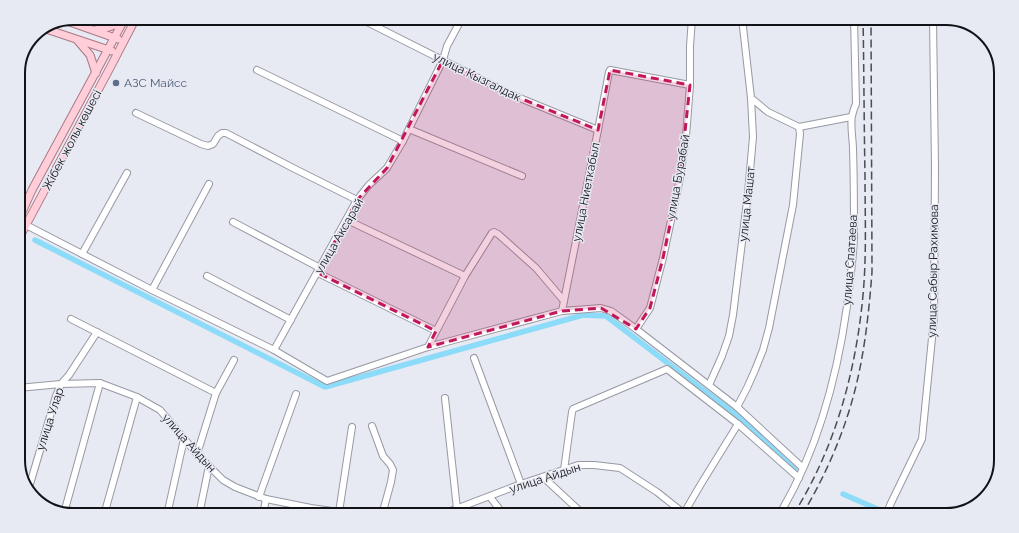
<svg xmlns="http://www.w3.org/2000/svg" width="1019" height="533" font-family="Raleway,sans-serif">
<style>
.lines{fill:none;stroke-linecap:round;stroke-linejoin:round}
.canal{stroke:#8cdbf8;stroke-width:5.5}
.minor-casing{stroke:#9799a3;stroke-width:8}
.major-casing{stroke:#ac7884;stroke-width:9}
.minor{stroke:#fff;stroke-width:6}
.major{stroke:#ffced9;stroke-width:7}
.rail{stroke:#4c4d52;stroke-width:1.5;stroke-dasharray:8 4;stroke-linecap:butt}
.marked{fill:#c2185b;fill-opacity:0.2;stroke:#c2185b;stroke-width:3;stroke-dasharray:8 5;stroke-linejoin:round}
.service-dot{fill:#5c6f8a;stroke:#e7e9f3;stroke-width:1.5}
.labels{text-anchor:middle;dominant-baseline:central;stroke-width:3;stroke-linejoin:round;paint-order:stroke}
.street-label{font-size:12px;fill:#121316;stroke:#e7e9f3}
.service-label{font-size:12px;fill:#4e5e75;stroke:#e7e9f3;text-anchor:start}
.rim{fill:none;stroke:#121316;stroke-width:2}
</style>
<rect width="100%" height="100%" fill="#e7e9f3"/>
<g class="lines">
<!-- canal -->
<g class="canal">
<path d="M 35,240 L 325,387 L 583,315 L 606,316 L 744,421 L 795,470"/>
<path d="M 843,494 L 891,515"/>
</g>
<!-- minor casing -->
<g class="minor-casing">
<g id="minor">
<path d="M 359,18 L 510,94 L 598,130"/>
<path d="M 834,19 L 855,22"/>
<path d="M 257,70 L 403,141"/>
<path d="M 136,113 L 201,144 L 208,146 L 213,144 L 218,136 L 222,133 L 226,133 L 293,168 L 357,200"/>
<path d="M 799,127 L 851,117"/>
<path d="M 409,129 L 522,176"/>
<path d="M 347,220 L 465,276"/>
<path d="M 233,222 L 320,268"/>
<path d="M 26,225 L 152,290 L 274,350 L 327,381 L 428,347 L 562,311 L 601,308 L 611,311 L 636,329 L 737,407 L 803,468"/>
<path d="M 82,254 L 127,173"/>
<path d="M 318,273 L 436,331"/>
<path d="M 207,276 L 291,320"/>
<path d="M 152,290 L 209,184"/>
<path d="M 562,311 L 598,130 L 609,72 L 610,70 L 690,85"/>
<path d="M 71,319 L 216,393"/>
<path d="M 636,329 L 650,308 L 663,258 L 680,178 L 686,136 L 690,85 L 690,46 L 692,18"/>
<path d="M 428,347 L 465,276 L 492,233 L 494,232 L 498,234 L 536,268 L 564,301"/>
<path d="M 274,350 L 357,200 L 368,186 L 387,168 L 403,141 L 443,60 L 447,46 L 462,18"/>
<path d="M 474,358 L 521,484"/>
<path d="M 709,385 L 722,356 L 729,336 L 733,315 L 748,193 L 753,137 L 751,98 L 742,18"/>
<path d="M 18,388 L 61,384 L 100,383 L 137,397 L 160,410 L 197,454 L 223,480 L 235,487 L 266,499 L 311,508 L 360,515"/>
<path d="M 445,398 L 457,509"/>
<path d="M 737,407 L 747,388 L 755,370 L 763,350 L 769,328 L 793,205 L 800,134 L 799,127 L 768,112 L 751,98"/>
<path d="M 372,426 L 383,456 L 390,464 L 393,470 L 391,482 L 382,515"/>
<path d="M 197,454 L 216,393 L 234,360"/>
<path d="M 564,470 L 572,412 L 573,409 L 667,369 L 738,424 L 799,478"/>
<path d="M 543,477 L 584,515"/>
<path d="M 28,491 L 56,396 L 61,384 L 69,375 L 97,332"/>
<path d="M 259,497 L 296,394"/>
<path d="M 490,497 L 504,515"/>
<path d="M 339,512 L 352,427"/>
<path d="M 64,513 L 100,383"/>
<path d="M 684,513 L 701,484 L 738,424"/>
<path d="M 104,515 L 137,397"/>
<path d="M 167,515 L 184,439"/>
<path d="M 199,515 L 209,466"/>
<path d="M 263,515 L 266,499"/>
<path d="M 440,515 L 521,484 L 578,465 L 594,465 L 620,468 L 657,492 L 686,515"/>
<path d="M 779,515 C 817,452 837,378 847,306 C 850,283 853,260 854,237 C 854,208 854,178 853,149 C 853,140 850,124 852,116 C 853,112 854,108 856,104 L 854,18"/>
<path d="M 886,515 L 891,503 L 922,439 L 934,318 L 935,167 L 933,18"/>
</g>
</g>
<!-- major casing -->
<g class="major-casing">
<g id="major">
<path d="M 67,21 L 118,39"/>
<path d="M 46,29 L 112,51"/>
<path d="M 95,30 L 106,28 L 123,22"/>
<path d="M 78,41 L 90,55 L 96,73"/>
<path d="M 18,221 L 32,190 L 125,18"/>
<path d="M 18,240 L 111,66 L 136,18"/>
</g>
</g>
<!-- minor -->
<use href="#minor" class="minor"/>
<!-- major -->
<use href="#major" class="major"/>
<!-- rail -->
<g class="rail">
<path d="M 793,515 C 833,452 854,379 862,305 C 867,262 865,218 865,175 C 864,123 864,70 863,18"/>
<path d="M 802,515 C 826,475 845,431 856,386 C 865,349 869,311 872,272 L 871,18"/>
</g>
</g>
<!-- marked area -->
<path class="marked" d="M 443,60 L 510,94 L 598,130 L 610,70 L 690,85 L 680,178 L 663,258 L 650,308 L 636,329 L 601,308 L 562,311 L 428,347 L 436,331 L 318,273 L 357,200 L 387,168 Z"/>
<!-- markers -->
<circle class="service-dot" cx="116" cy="83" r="4"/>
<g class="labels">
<!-- street labels -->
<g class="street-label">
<text transform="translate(477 77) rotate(26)">улица Кызгалдак</text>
<text transform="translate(72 140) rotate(-62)">Жібек жолы көшесі</text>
<text transform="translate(678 177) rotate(-80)">улица Бурабай</text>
<text transform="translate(586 192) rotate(-79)">улица Ниеткабыл</text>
<text transform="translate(747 204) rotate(-84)">улица Машат</text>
<text transform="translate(339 236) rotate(-60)">улица Аксарай</text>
<text transform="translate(850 260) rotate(-86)">улица Спатаева</text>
<text transform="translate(933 271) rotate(-89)">улица Сабыр Рахимова</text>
<text transform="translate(50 419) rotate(-72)">улица Улар</text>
<text transform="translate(189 443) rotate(48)">улица Айдын</text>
<text transform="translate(545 478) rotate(-18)">улица Айдын</text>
</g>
<!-- service labels -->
<g class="service-label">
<text x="124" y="83">АЗС Майсс</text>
</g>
</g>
<!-- crop -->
<path d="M0 0H1019V533H0ZM73 25H946A48 48 0 0 1 994 73V460A48 48 0 0 1 946 508H73A48 48 0 0 1 25 460V73A48 48 0 0 1 73 25Z" fill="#e7e9f3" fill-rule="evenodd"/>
<path class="rim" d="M73 25H946A48 48 0 0 1 994 73V460A48 48 0 0 1 946 508H73A48 48 0 0 1 25 460V73A48 48 0 0 1 73 25Z"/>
</svg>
